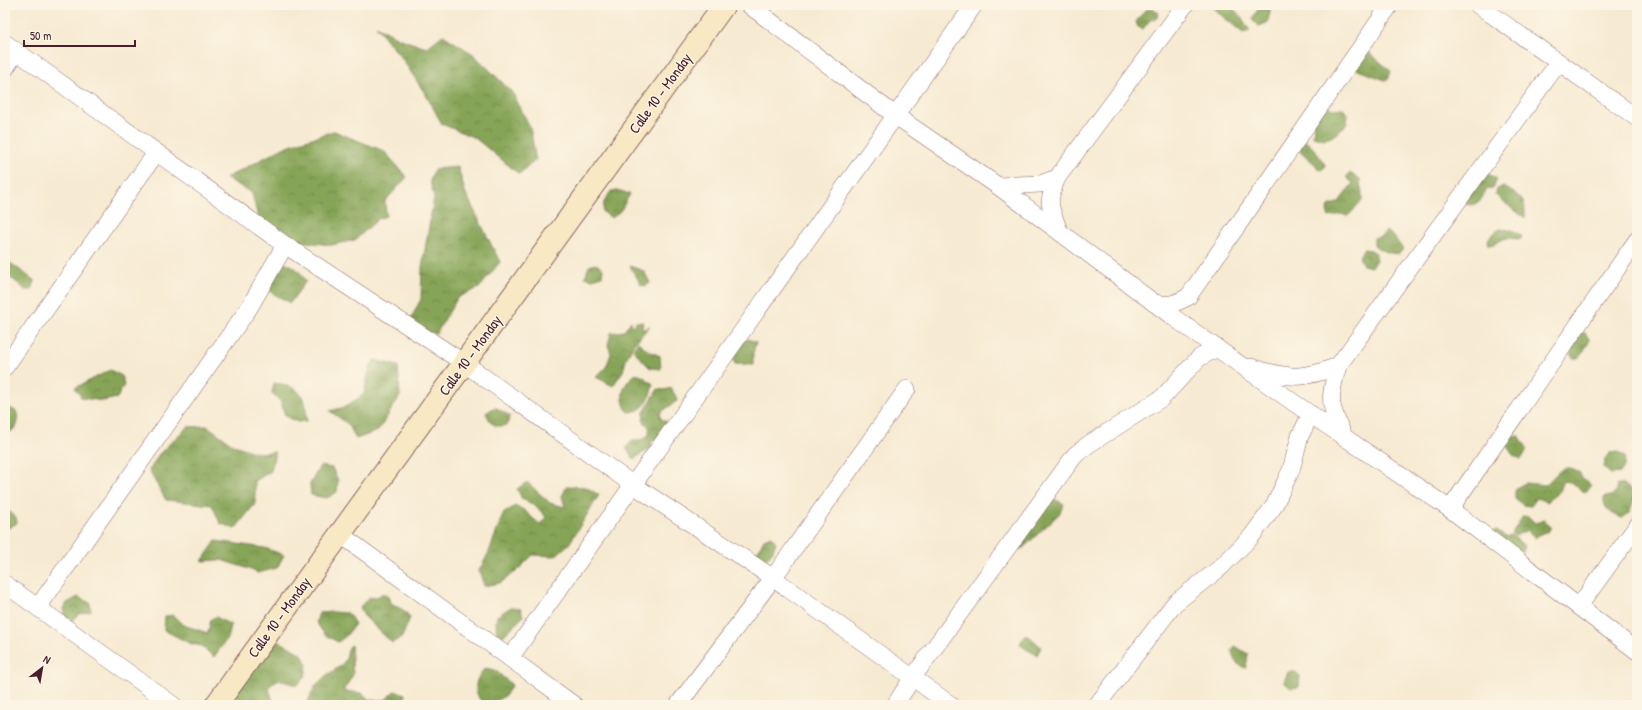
<svg xmlns="http://www.w3.org/2000/svg" width="1642" height="710" font-family="'Patrick Hand',sans-serif">
<style>
.forest{fill:url(#forest-crowns);stroke:#686241}
.lines{fill:none;stroke-linecap:round;stroke-linejoin:round}
.street-casing{stroke:#876665;stroke-width:18}
.secondary-casing{stroke:#876665;stroke-width:24}
.street{stroke:#fff;stroke-width:17}
.secondary{stroke:#f8e8c3;stroke-width:22}
.labels{text-anchor:middle;dominant-baseline:central;stroke-width:3;stroke-linejoin:round;paint-order:stroke}
.street-label{font-size:15px;fill:#4a1f2b;stroke:#fcf5e5}
</style>
<defs>
<pattern id="forest-crowns" width="20" height="18" patternUnits="userSpaceOnUse"><rect width="20" height="18" fill="#86a457"/><path d="M2 6a3 3 0 1 1 6 0M12 15a3 3 0 1 1 6 0" fill="none" stroke="#708548"/></pattern>
</defs>
<rect width="100%" height="100%" fill="#fcf5e5"/>
<filter id="ink" filterUnits="userSpaceOnUse"><feTurbulence type="fractalNoise" baseFrequency=".025" numOctaves="2"/><feDisplacementMap in="SourceGraphic" scale="8" xChannelSelector="R" yChannelSelector="G"/><feConvolveMatrix kernelMatrix="1 2 1 2 8 2 1 2 1" color-interpolation-filters="sRGB"/></filter>
<filter id="wash" filterUnits="userSpaceOnUse"><feTurbulence type="fractalNoise" baseFrequency=".012" numOctaves="4" result="noise"/><feDisplacementMap in="SourceGraphic" scale="16" xChannelSelector="R" yChannelSelector="G"/><feGaussianBlur stdDeviation="0.9" result="paint"/><feColorMatrix in="noise" values="0 0 0 0 0 0 0 0 0 0 0 0 0 0 0 0 0 1.4 0 .05"/><feComposite in="paint" operator="in"/></filter>
<g filter="url(#wash)">
<rect width="100%" height="100%" fill="#f7ead2"/>
<!-- forest -->
<g class="forest">
<path d="M 1209,5 L 1230,5 L 1242,18 L 1250,31 L 1243,33 Z"/>
<path d="M 1261,5 L 1270,5 L 1270,13 L 1267,23 L 1259,26 L 1253,21 L 1253,17 Z"/>
<path d="M 1153,9 L 1159,13 L 1156,19 L 1150,20 L 1143,29 L 1138,27 L 1136,22 L 1145,10 Z"/>
<path d="M 376,26 L 398,38 L 426,48 L 443,35 L 473,54 L 513,93 L 530,127 L 536,160 L 519,174 L 475,138 L 442,124 L 426,95 L 403,60 Z"/>
<path d="M 1367,51 L 1391,71 L 1389,78 L 1385,80 L 1358,70 L 1355,61 Z"/>
<path d="M 1328,105 L 1332,109 L 1343,108 L 1348,115 L 1347,124 C 1335,135 1328,144 1312,135 L 1315,130 L 1312,122 Z"/>
<path d="M 334,131 L 384,151 L 407,177 L 385,201 L 386,216 L 378,219 L 355,240 L 332,245 L 296,241 L 258,218 L 252,193 L 226,178 L 287,146 Z"/>
<path d="M 1301,139 C 1313,144 1318,155 1326,166 L 1322,170 L 1318,169 L 1316,165 L 1299,150 Z"/>
<path d="M 458,167 L 465,192 L 500,262 L 479,288 L 458,297 L 436,334 L 407,326 L 421,299 L 422,267 L 434,197 L 430,181 L 434,169 Z"/>
<path d="M 1481,172 L 1492,176 L 1497,179 L 1493,189 L 1487,189 C 1482,200 1473,211 1462,201 Z"/>
<path d="M 1350,173 L 1360,180 C 1360,188 1363,193 1362,201 C 1355,206 1354,212 1347,216 L 1341,214 L 1329,217 L 1327,211 L 1329,206 L 1339,202 L 1353,183 L 1346,177 Z"/>
<path d="M 1504,187 C 1520,197 1526,198 1525,218 L 1502,201 L 1495,194 L 1497,189 Z"/>
<path d="M 617,190 L 630,194 L 621,210 L 612,218 L 603,212 L 604,202 L 611,191 Z"/>
<path d="M 1499,229 L 1512,230 L 1522,236 L 1521,239 L 1505,238 L 1494,244 L 1489,245 L 1488,239 Z"/>
<path d="M 1386,231 L 1394,237 L 1403,249 L 1399,254 C 1389,253 1382,252 1374,245 L 1374,238 L 1382,236 Z"/>
<path d="M 1363,249 L 1371,250 L 1376,253 L 1376,260 L 1371,267 L 1363,265 L 1359,257 Z"/>
<path d="M 5,259 L 35,281 L 32,290 L 25,290 L 19,284 L 5,274 Z"/>
<path d="M 279,262 C 295,265 298,269 306,281 L 290,303 L 264,288 Z"/>
<path d="M 596,264 L 603,269 L 602,276 L 593,279 L 585,277 L 589,266 Z"/>
<path d="M 630,266 L 644,271 L 650,283 L 645,286 L 640,284 C 638,277 633,273 630,266 Z"/>
<path d="M 631,321 L 632,326 L 636,322 L 643,322 L 642,330 L 650,326 L 633,345 L 627,357 L 623,371 L 613,386 L 596,377 L 606,367 L 611,354 L 608,345 L 611,333 L 624,331 Z"/>
<path d="M 1581,333 L 1585,333 L 1589,339 L 1588,344 L 1579,358 L 1573,358 L 1570,354 Z"/>
<path d="M 747,339 L 756,342 L 753,353 L 753,365 L 735,364 L 732,358 L 736,348 Z"/>
<path d="M 638,342 L 649,351 L 660,356 L 661,369 L 650,368 L 633,350 Z"/>
<path d="M 374,360 L 398,366 L 400,396 L 378,431 L 356,439 L 349,425 L 330,411 L 345,407 L 364,394 L 369,370 Z"/>
<path d="M 110,370 L 122,376 L 124,385 L 117,398 L 103,401 L 82,398 L 75,388 Z"/>
<path d="M 636,374 L 644,377 L 653,384 C 650,399 645,412 628,412 C 618,397 623,383 636,374 Z"/>
<path d="M 274,383 C 301,386 306,396 307,421 L 297,422 L 285,415 L 281,402 L 272,393 Z"/>
<path d="M 671,388 L 678,400 L 660,413 L 661,419 L 666,421 L 669,426 L 659,439 L 651,441 L 652,447 L 634,459 L 626,448 L 632,441 L 644,439 L 649,434 L 649,427 L 643,421 L 644,412 L 658,389 L 664,390 Z"/>
<path d="M 5,406 L 16,411 C 20,421 18,429 9,432 L 5,431 Z"/>
<path d="M 495,407 L 510,416 L 507,425 C 494,428 492,425 486,413 Z"/>
<path d="M 207,426 L 234,445 L 257,453 L 275,452 L 271,471 L 255,481 L 255,504 L 235,529 L 220,523 L 212,505 L 166,500 L 149,471 L 159,454 L 187,427 Z"/>
<path d="M 1519,435 C 1525,446 1531,449 1521,459 L 1513,455 L 1506,445 L 1512,436 Z"/>
<path d="M 1617,452 L 1625,457 L 1624,467 L 1620,473 L 1611,474 L 1604,468 L 1605,459 L 1609,453 Z"/>
<path d="M 320,466 L 332,468 L 338,480 L 337,492 L 327,498 L 311,495 L 310,484 Z"/>
<path d="M 1565,468 L 1571,468 L 1580,473 L 1581,477 L 1590,484 L 1590,488 L 1585,492 C 1576,488 1573,479 1562,482 L 1559,492 L 1546,502 L 1537,498 L 1531,506 L 1523,505 L 1515,499 L 1515,491 L 1518,487 L 1525,483 L 1545,485 C 1552,480 1557,471 1565,468 Z"/>
<path d="M 527,482 L 550,503 L 565,507 L 562,496 L 567,486 L 586,487 L 599,495 L 569,544 L 555,556 L 533,555 L 517,571 L 500,583 L 484,586 L 479,571 L 489,552 L 503,514 L 515,506 C 526,509 531,518 540,524 L 546,517 L 536,506 L 522,499 L 517,489 Z"/>
<path d="M 1623,484 L 1637,494 L 1637,498 C 1629,505 1633,513 1622,518 C 1612,514 1603,509 1604,498 L 1613,495 L 1617,490 L 1616,486 Z"/>
<path d="M 1048,496 L 1064,504 L 1059,514 L 1022,549 L 1016,544 Z"/>
<path d="M 5,508 L 16,517 L 17,523 L 5,530 Z"/>
<path d="M 1523,516 L 1529,517 L 1535,523 L 1545,520 L 1551,526 L 1549,531 L 1542,533 L 1535,538 L 1527,530 L 1515,536 L 1512,533 Z"/>
<path d="M 1495,530 L 1506,537 L 1512,535 L 1525,547 L 1522,554 L 1489,541 Z"/>
<path d="M 771,536 L 776,542 L 773,551 L 762,564 L 750,558 L 752,553 L 758,551 L 764,539 Z"/>
<path d="M 216,541 L 265,548 L 284,555 L 277,568 L 258,573 L 246,568 L 221,560 L 202,561 Z"/>
<path d="M 383,593 L 388,595 L 390,603 L 405,611 L 410,618 L 402,637 L 392,643 L 364,616 L 360,607 L 368,598 L 377,597 Z"/>
<path d="M 78,597 L 90,603 L 91,611 L 79,614 L 71,622 L 63,615 L 65,604 Z"/>
<path d="M 511,607 L 521,609 L 523,617 L 502,637 L 497,636 L 496,622 L 497,616 Z"/>
<path d="M 332,612 L 348,613 L 355,624 L 346,636 L 338,642 L 325,635 L 316,622 L 319,613 Z"/>
<path d="M 173,615 L 183,625 L 208,633 L 211,619 L 216,617 L 231,625 L 229,636 L 214,657 L 201,646 L 189,643 L 164,630 L 165,616 Z"/>
<path d="M 1024,636 L 1029,636 L 1041,647 L 1037,655 L 1026,649 L 1020,644 Z"/>
<path d="M 279,641 L 302,654 L 307,665 L 305,678 L 297,685 L 278,680 L 268,687 L 275,705 L 245,705 L 234,694 L 251,659 Z"/>
<path d="M 351,645 L 353,675 L 343,691 L 362,693 L 370,700 L 385,700 L 394,691 L 405,694 L 405,705 L 307,705 C 310,696 314,686 321,680 C 327,673 338,670 344,662 C 348,657 346,650 351,645 Z"/>
<path d="M 1235,646 L 1248,654 L 1246,668 C 1236,665 1233,660 1232,650 Z"/>
<path d="M 485,668 L 495,670 L 512,685 L 505,696 L 491,703 L 480,700 C 473,687 475,680 485,668 Z"/>
<path d="M 1288,672 L 1295,672 L 1300,676 L 1299,687 L 1291,688 L 1284,682 Z"/>
</g>
</g>
<g filter="url(#ink)">
<g class="lines">
<!-- street casing -->
<g class="street-casing">
<g id="street">
<path d="M 749,5 L 896,116 L 998,186 L 1173,317 L 1297,405 L 1450,509 L 1637,651"/>
<path d="M 1478,5 L 1637,118"/>
<path d="M 5,43 L 285,245 L 464,363 L 632,484 L 773,578 L 951,705"/>
<path d="M 5,69 L 16,52"/>
<path d="M 998,186 L 1040,184 L 1057,178"/>
<path d="M 1059,231 C 1050,206 1046,204 1057,178 L 1185,5"/>
<path d="M 1154,303 C 1170,306 1174,304 1188,297 L 1390,5"/>
<path d="M 1338,366 C 1328,401 1329,404 1344,437"/>
<path d="M 5,367 L 156,153"/>
<path d="M 1251,367 C 1289,379 1301,380 1338,366 L 1559,62"/>
<path d="M 1450,509 L 1637,240"/>
<path d="M 340,534 L 574,705"/>
<path d="M 5,584 L 173,705"/>
<path d="M 1579,606 L 1637,526"/>
<path d="M 38,607 L 249,308 L 285,245"/>
<path d="M 510,658 L 974,5"/>
<path d="M 678,705 L 773,578 L 907,389"/>
<path d="M 895,705 L 913,677 L 1075,455 L 1089,444 L 1162,398 L 1199,358 L 1217,348"/>
<path d="M 1097,705 L 1175,603 L 1220,568 L 1251,537 L 1274,506 L 1282,489 L 1291,470 L 1300,436 L 1311,414"/>
</g>
</g>
<!-- secondary casing -->
<g class="secondary-casing">
<path id="secondary" d="M 216,705 L 724,5"/>
</g>
<!-- street -->
<use href="#street" class="street"/>
<!-- secondary -->
<use href="#secondary" class="secondary"/>
</g>
</g>
<g class="labels">
<!-- street labels -->
<g class="street-label">
<text transform="translate(660 93) rotate(-54)">Calle 10 - Monday</text>
<text transform="translate(470 355) rotate(-54)">Calle 10 - Monday</text>
<text transform="translate(279 617) rotate(-54)">Calle 10 - Monday</text>
</g>
</g>
<!-- margin -->
<rect width="1642" height="710" fill="none" stroke="#fcf5e5" stroke-width="20"/>
<!-- north arrow -->
<g transform="translate(42 668) rotate(31)" stroke="#fcf5e5" stroke-width="3" paint-order="stroke">
<path d="M0-3L7 15L0 10L-7 15Z" fill="#4a1f2b"/>
<text y="-6" font-size="11" font-weight="bold" text-anchor="middle" fill="#4a1f2b">N</text>
</g>
<!-- scale -->
<path d="M24 40v6h111v-6" fill="none" stroke="#4a1f2b" stroke-width="2"/>
<text x="30" y="40" font-size="12" fill="#4a1f2b" stroke="#fcf5e5" stroke-width="3" paint-order="stroke">50 m</text>
</svg>
